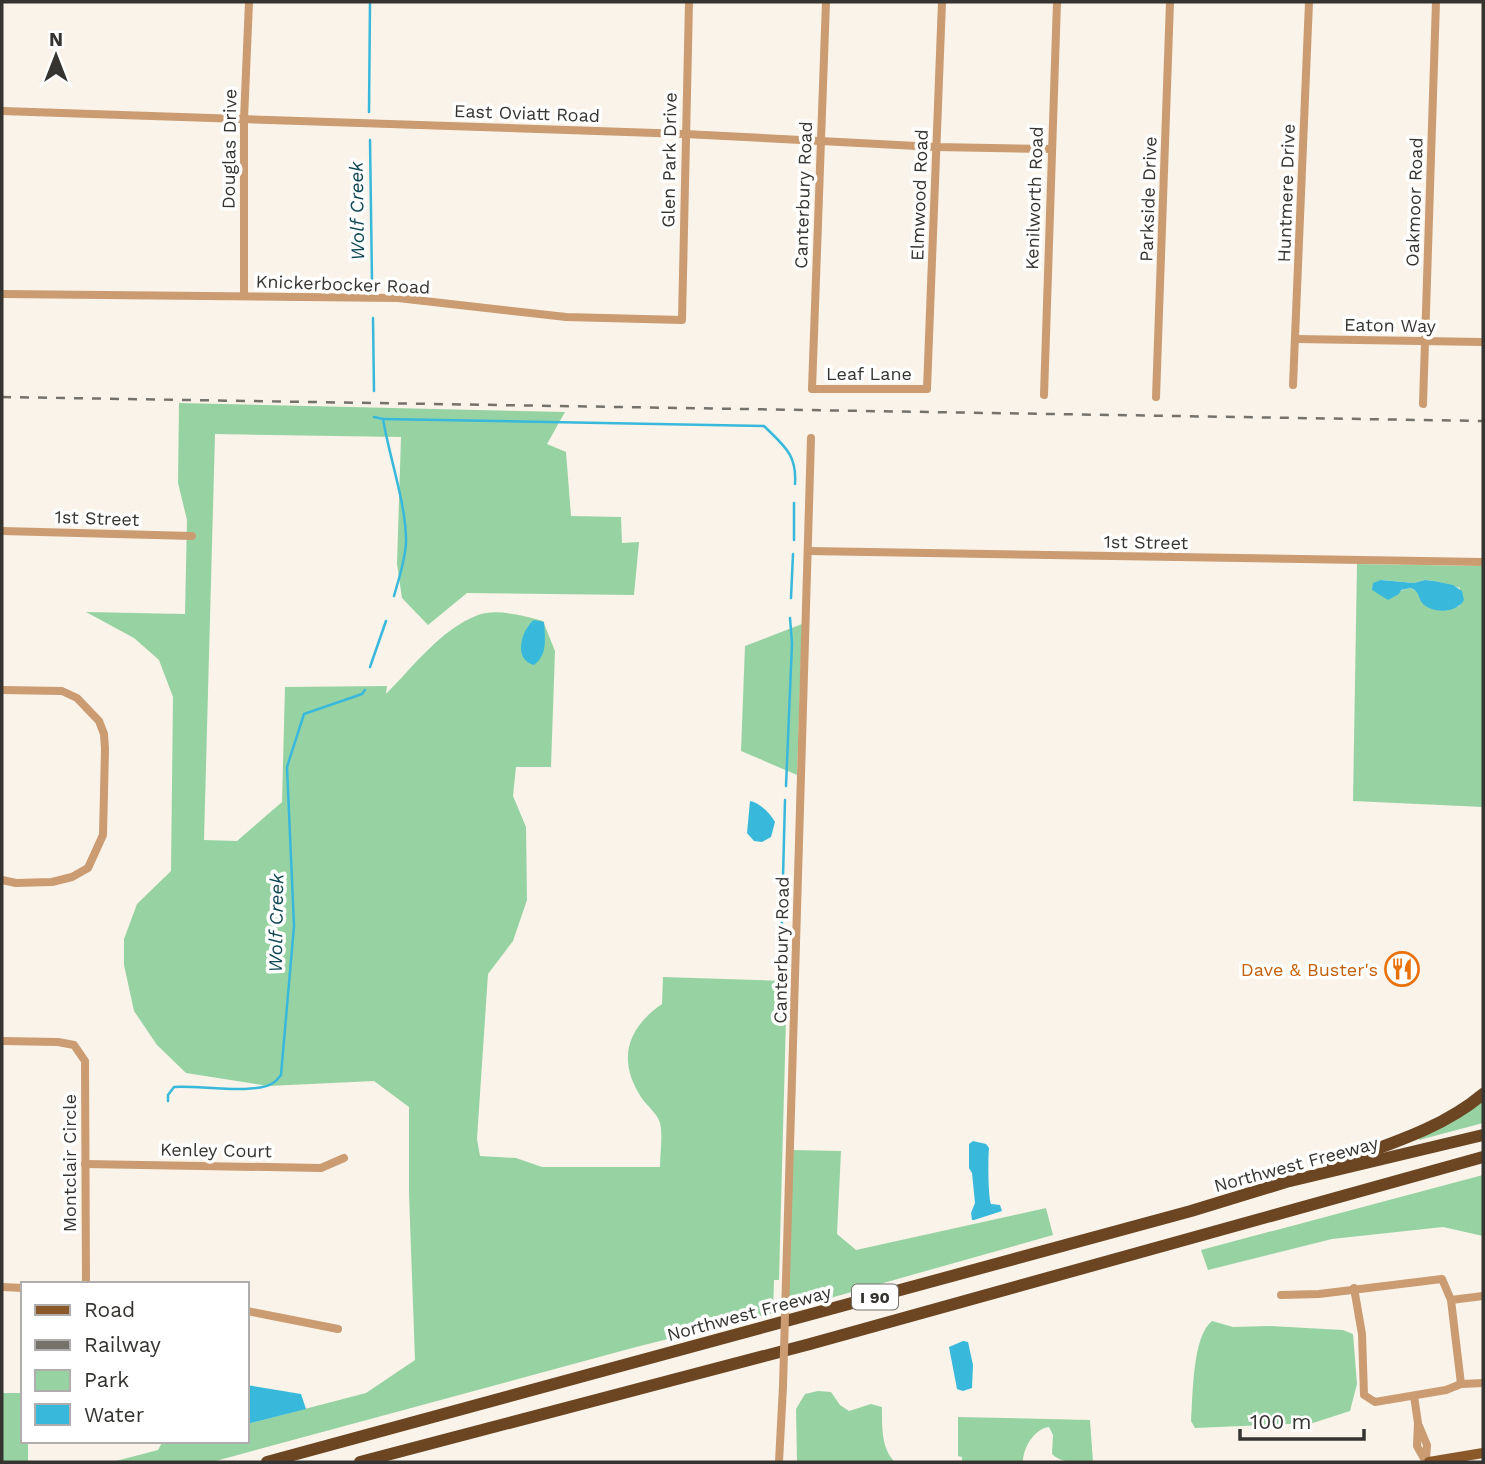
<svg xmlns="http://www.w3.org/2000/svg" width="1485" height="1464" font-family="'Work Sans',sans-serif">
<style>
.green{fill:#97d3a2;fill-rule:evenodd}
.water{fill:#38b9dc}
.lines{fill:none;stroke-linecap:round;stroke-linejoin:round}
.stream{stroke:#38b9dc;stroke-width:2.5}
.minor{stroke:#cb9b71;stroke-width:8}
.major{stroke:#8b5929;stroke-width:10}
.highway{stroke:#6c4623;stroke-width:12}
.rail{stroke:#75726c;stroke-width:2.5;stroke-dasharray:9 9;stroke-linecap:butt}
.minor-bridge{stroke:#cb9b71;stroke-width:8}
.labels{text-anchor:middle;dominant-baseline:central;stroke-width:7;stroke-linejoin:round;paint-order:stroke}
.shield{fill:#fff;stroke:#72716e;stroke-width:2}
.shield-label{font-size:16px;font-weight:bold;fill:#363430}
.street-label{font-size:18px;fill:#363430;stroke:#fff}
.food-label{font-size:18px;fill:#c56008;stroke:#fff;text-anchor:end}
.water-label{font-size:19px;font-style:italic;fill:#104756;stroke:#fff}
</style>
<rect width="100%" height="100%" fill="#f9f3e9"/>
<!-- green -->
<g class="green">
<path d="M 179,403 L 565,412 L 547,444 L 566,452 L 571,516 L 621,517 L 622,543 L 639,542 L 634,595 L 467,593 L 428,625 L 402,598 L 397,564 L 401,437 L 215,434 L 204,840 L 237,841 L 282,802 L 285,687 L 387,686 L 386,694 C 413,667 441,629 478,615 C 496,608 525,616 543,621 L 555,651 L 551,767 L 516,767 L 513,796 L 526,827 L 527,900 L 513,941 L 488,974 L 477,1139 L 480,1156 L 516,1158 L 542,1167 L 660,1167 C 660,1153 663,1136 660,1123 C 658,1114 646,1105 641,1097 C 617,1060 627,1028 662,1004 L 663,977 L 787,981 L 779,1280 L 774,1280 L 773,1313 L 636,1347 L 212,1462 L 112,1462 L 158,1450 L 163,1441 L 247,1441 L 247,1424 L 366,1393 L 415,1360 L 409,1194 L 409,1107 L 374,1081 L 268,1086 L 186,1073 L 157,1045 L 134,1011 L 124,965 L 124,939 L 137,904 L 171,871 L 173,697 L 159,660 L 134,638 L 86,612 L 185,614 L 187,520 L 178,483 Z"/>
<path d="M 1357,564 L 1483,566 L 1483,807 L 1353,801 ZM 1381,580 L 1414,583 L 1425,580 L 1434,581 L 1460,588 L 1460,606 L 1442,610 L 1411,588 L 1399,591 Z"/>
<path d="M 802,624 L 797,775 L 741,751 L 745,646 Z"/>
<path d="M 1483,1100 L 1483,1123 L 1419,1140 L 1419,1136 Z"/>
<path d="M 792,1150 L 841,1151 L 837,1234 L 856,1250 L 1046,1208 L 1053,1235 L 788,1310 Z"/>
<path d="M 1483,1175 L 1483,1236 L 1443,1227 L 1332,1239 L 1208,1270 L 1201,1250 Z"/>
<path d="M 1212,1321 L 1233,1327 L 1268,1326 L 1343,1330 L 1353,1334 L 1357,1384 L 1350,1411 L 1313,1423 L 1195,1428 L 1191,1421 C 1193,1396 1192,1337 1212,1321 Z"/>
<path d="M 818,1391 L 831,1392 L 840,1405 L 849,1411 L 871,1404 L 882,1407 C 882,1426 881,1449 895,1462 L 797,1462 L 796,1409 L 805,1394 Z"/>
<path d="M 2,1393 L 23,1393 L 23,1441 L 28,1441 L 28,1462 L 2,1462 Z"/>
<path d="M 958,1417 L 1090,1420 L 1093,1462 C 1078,1462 1062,1464 1052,1454 L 1053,1435 L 1049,1427 C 1034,1429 1023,1448 1023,1462 L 962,1462 L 962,1457 L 958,1456 Z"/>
</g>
<!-- water -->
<g class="water">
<path d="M 1381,580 L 1414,583 L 1425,580 L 1434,581 L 1453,585 L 1462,591 L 1464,600 C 1457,613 1434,614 1423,604 C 1417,597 1421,593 1411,588 L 1401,590 L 1399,594 L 1388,600 L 1372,590 L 1373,583 Z"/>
<path d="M 534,620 L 544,622 C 545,638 548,655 534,665 C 513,660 521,630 534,620 Z"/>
<path d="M 750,801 C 760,803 770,813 775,822 L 771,837 L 762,842 L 754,841 L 747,833 Z"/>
<path d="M 973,1141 L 986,1144 L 989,1148 C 988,1157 988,1196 991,1204 L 1000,1205 L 1002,1211 L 974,1220 L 972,1220 L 971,1213 L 975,1203 L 972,1173 L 969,1168 L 969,1144 Z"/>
<path d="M 963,1341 L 968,1342 L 973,1365 L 972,1388 L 963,1391 L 957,1389 L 949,1347 Z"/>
<path d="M 247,1385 L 301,1394 L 306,1409 L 247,1424 Z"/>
</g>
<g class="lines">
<!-- stream -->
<g class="stream">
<path d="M 369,112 L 370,2"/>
<path d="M 370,140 L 372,281"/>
<path d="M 373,318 L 374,391"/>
<path d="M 374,417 L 383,419 C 389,456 407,507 406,543 C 405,561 399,578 394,596"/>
<path d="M 383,419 L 764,426 C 784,446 797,454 795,484"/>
<path d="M 794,540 L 794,503"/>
<path d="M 791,598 L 793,554"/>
<path d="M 370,667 L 386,621"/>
<path d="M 786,786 L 792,643 L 790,618"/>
<path d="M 781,954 L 785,800"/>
<path d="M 168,1101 L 168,1095 L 174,1087 C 198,1085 255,1095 273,1083 C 277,1081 279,1077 281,1075 L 294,926 L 287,767 L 304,714 L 362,694 L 365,690"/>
</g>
<!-- minor -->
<g class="minor">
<path d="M 826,2 L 812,389 L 927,389 L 942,2"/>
<path d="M 2,111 L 685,134 L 936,147 L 1052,149"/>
<path d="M 2,294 L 398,298 L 566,317 L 682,320 L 689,2"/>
<path d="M 244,296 L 244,119 L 249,2"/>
<path d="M 1296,339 L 1483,342"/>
<path d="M 1293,385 L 1309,2"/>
<path d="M 1044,395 L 1057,2"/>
<path d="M 1156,397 L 1170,2"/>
<path d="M 1423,404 L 1436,2"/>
<path d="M 2,531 L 192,536"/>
<path d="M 808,551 L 1483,562"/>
<path d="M 2,690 L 62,691 L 77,698 L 99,721 L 104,734 L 105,749 L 103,835 L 88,868 L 72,877 L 52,882 L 16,883 L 2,880"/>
<path d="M 2,1041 L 58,1042 L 74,1045 L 85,1061 L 86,1284"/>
<path d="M 85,1164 L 321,1168 L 344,1158"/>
<path d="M 786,1280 L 811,438"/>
<path d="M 2,1287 L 23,1288"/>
<path d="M 1354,1288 L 1362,1334 L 1364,1395 L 1375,1402 L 1446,1390 L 1461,1384 L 1483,1383"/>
<path d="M 1281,1295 L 1319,1294 L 1442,1279 L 1451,1300 L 1461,1384"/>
<path d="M 1451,1300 L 1483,1296"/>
<path d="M 247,1311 L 338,1329"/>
<path d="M 1414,1396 L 1418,1423 L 1417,1446 L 1426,1462"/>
<path d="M 1419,1426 L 1427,1445 L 1426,1460"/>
<path d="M 779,1462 L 783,1386"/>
</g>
<!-- major -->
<path class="major" d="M 1429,1462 L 1483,1453"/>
<!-- highway -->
<g class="highway">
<path d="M 1333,1165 C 1385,1145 1440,1130 1483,1094"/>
<path d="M 267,1462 L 1191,1211 L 1286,1182 L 1483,1135"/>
<path d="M 360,1462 L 810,1344 L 1483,1157"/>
</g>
<!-- rail -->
<path class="rail" d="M 2,397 L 1483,421"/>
<!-- minor-bridge -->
<path class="minor-bridge" d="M 783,1386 L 786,1280"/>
</g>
<!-- icons -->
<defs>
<g id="restaurant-ring" transform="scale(1.75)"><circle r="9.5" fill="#fff" stroke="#e8710a" stroke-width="1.5"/><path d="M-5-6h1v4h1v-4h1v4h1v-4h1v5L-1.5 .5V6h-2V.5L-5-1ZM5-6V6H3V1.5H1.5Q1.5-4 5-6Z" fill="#e8710a"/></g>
</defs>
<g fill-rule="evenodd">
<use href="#restaurant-ring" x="1402" y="969"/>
</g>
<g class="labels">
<!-- shield labels -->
<rect class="shield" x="852" y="1284.5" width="46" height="25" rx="5"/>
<g class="shield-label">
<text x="875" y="1297">I 90</text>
</g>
<!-- street labels -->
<g class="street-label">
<text transform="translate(527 113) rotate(2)">East Oviatt Road</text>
<text transform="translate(229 149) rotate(-89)">Douglas Drive</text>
<text transform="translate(669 160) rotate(-89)">Glen Park Drive</text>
<text transform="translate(1286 193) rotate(-88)">Huntmere Drive</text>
<text transform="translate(803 195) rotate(-88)">Canterbury Road</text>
<text transform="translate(919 195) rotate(-88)">Elmwood Road</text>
<text transform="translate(1034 198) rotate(-88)">Kenilworth Road</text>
<text transform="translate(1148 199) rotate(-88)">Parkside Drive</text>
<text transform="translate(1414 202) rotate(-88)">Oakmoor Road</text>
<text transform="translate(343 284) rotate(2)">Knickerbocker Road</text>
<text transform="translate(1390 325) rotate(1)">Eaton Way</text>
<text x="869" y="373">Leaf Lane</text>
<text transform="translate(97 518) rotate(2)">1st Street</text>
<text transform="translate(1146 542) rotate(1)">1st Street</text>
<text transform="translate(781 950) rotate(-89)">Canterbury Road</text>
<text transform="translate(216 1150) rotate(1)">Kenley Court</text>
<text transform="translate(69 1163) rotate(-90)">Montclair Circle</text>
<text transform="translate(1296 1164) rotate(-15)">Northwest Freeway</text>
<text transform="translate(749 1313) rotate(-15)">Northwest Freeway</text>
</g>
<!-- food labels -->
<g class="food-label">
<text x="1378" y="969">Dave &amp; Buster's</text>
</g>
<!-- water labels -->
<g class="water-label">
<text transform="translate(357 211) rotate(-91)">Wolf Creek</text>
<text transform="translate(276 923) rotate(-89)">Wolf Creek</text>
</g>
</g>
<!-- border -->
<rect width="1485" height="1464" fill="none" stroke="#363430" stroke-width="7"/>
<!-- legend -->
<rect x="21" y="1282" width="228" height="161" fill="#ffffff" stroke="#afaeac" stroke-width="2"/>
<rect x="35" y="1305" width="35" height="10" fill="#8b5929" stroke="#afaeac" stroke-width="2"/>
<text x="84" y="1317" font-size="21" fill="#363430">Road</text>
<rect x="35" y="1340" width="35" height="10" fill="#75726c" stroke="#afaeac" stroke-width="2"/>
<text x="84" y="1352" font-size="21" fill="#363430">Railway</text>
<rect x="35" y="1370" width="35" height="21" fill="#97d3a2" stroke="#afaeac" stroke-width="2"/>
<text x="84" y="1387" font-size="21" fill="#363430">Park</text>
<rect x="35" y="1404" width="35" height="21" fill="#38b9dc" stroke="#afaeac" stroke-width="2"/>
<text x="84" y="1422" font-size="21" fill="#363430">Water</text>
<!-- north arrow -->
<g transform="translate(56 56)" stroke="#ffffff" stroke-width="5" paint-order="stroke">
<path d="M0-5L12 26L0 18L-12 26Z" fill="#363430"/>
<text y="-10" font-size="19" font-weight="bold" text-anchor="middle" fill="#363430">N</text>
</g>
<!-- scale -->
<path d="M1240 1429v10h124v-10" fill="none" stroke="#363430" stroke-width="3.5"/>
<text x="1250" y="1429" font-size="21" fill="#363430" stroke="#ffffff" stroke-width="5" paint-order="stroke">100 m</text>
</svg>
